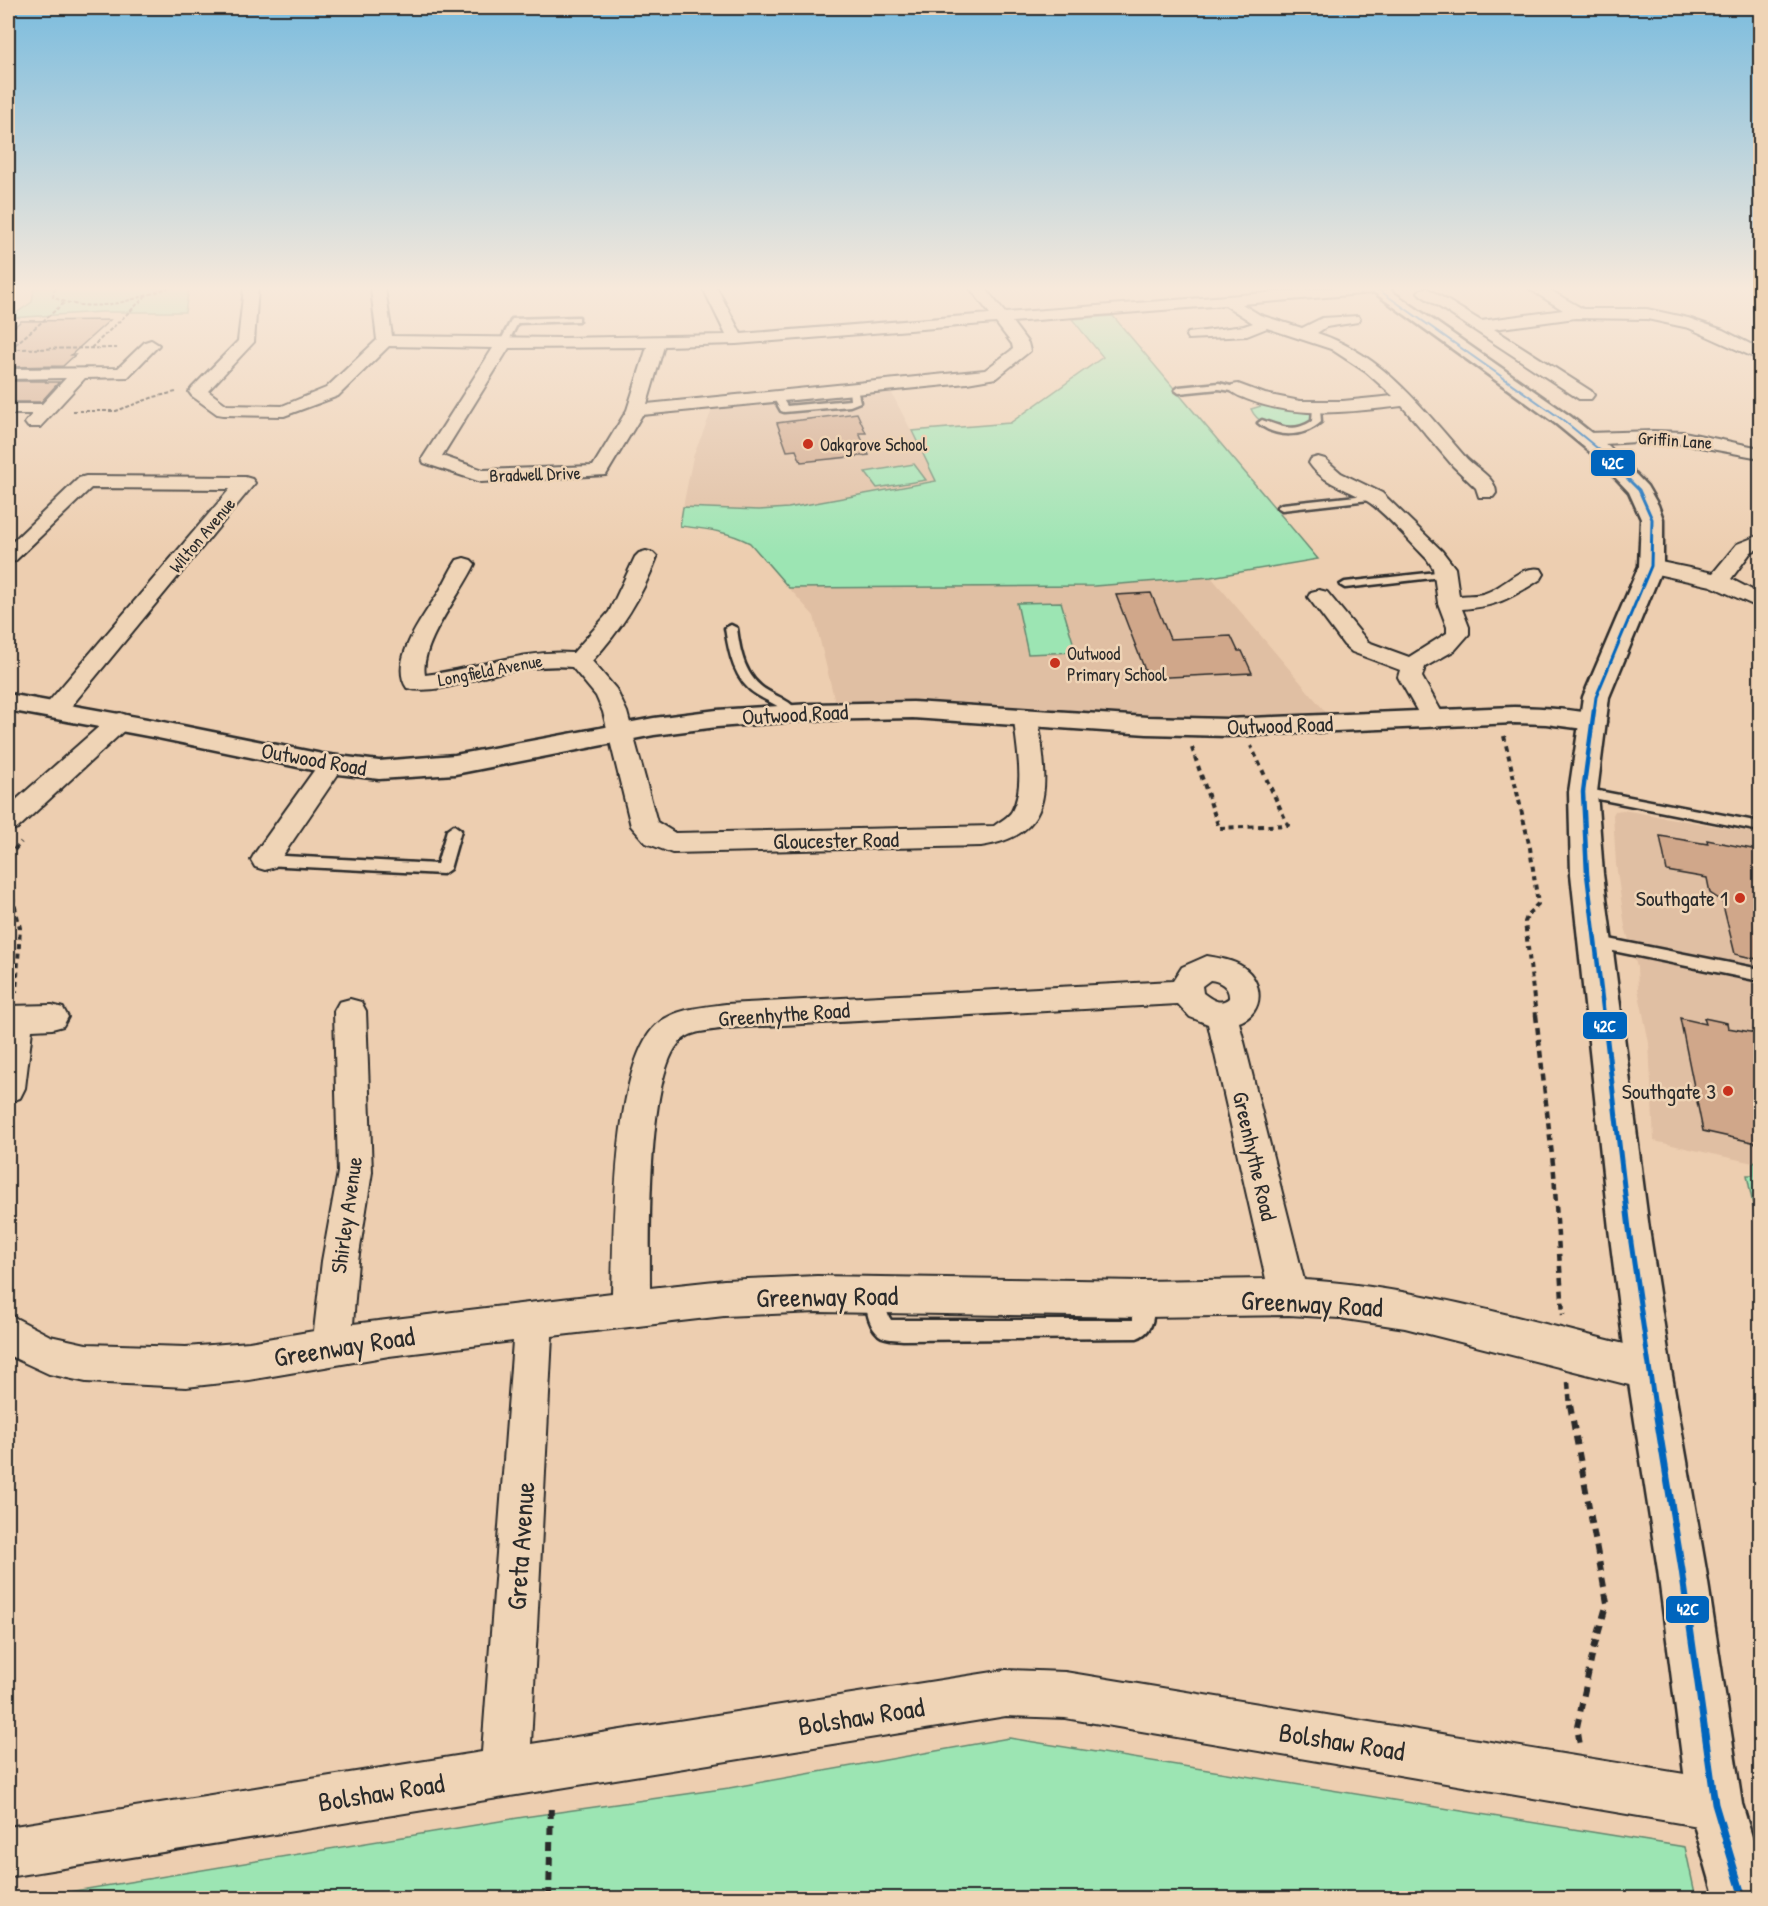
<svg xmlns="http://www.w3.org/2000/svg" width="1768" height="1906" font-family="'Patrick Hand',sans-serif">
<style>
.built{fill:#e0bfa3}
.green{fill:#9ce5b3;stroke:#64886f;stroke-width:1.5}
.building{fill:#d0a78a;stroke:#2b2b2b;stroke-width:1.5}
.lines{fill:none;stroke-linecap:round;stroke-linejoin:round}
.service-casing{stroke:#2b2b2b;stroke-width:5}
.minor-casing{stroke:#2b2b2b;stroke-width:4}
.tertiary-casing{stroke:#2b2b2b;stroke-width:5}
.secondary-casing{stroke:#2b2b2b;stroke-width:5}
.path-far3{stroke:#2b2b2b;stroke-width:2;stroke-dasharray:4 2;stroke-linecap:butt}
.path-far2{stroke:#2b2b2b;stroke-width:4;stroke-dasharray:5 4.5;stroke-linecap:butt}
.path-far1{stroke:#2b2b2b;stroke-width:4.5;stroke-dasharray:7 5;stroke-linecap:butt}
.path{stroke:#2b2b2b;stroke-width:6;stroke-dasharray:9 7;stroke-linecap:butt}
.service{fill:#efd4b6;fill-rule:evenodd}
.minor{fill:#efd4b6;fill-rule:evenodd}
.tertiary{fill:#efd4b6;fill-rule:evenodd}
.secondary{fill:#efd4b6;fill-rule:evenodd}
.bus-1-far4-casing{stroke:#efd4b6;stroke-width:4.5}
.bus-1-far3-casing{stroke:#efd4b6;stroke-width:6}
.bus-1-far2-casing{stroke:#efd4b6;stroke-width:9}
.bus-1-far1-casing{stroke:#efd4b6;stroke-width:10}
.bus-1-casing{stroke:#efd4b6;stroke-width:11}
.bus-1-far4{stroke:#0065bd;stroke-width:2}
.bus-1-far3{stroke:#0065bd;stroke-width:3}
.bus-1-far2{stroke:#0065bd;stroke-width:4.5}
.bus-1-far1{stroke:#0065bd;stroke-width:5}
.bus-1{stroke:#0065bd;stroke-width:7}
.poi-dot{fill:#c8321e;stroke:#efd4b6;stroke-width:2}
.labels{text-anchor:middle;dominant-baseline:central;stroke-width:5;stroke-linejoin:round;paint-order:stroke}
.far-street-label{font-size:18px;fill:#2b2b2b;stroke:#efd4b6}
.far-poi-label{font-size:18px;fill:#2b2b2b;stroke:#efd4b6;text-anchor:start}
.street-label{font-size:22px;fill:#2b2b2b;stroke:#efd4b6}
.poi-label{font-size:22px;fill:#2b2b2b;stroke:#efd4b6;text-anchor:end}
.near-street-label{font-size:27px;fill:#2b2b2b;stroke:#efd4b6}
.line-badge{stroke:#efd4b6;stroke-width:2}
.badge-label{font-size:16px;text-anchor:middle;font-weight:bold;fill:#fff}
</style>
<rect width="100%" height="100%" fill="#edceb0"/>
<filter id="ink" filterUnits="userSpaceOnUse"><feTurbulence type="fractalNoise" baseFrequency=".0167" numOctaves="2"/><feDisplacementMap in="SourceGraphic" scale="12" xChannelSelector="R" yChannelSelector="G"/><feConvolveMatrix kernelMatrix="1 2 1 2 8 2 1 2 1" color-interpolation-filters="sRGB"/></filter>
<g filter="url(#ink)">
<!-- built -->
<g class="built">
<path d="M 891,392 L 937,480 L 788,508 L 759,510 L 683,507 L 693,457 L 712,410 Z"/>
<path d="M 1211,577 L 1335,723 L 837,710 L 814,616 L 789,588 L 1094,586 Z"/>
<path d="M 1623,810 L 1760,834 L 1760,1157 L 1753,1163 L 1654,1141 L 1649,1043 L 1638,989 L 1637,967 L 1625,927 L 1616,864 L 1613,815 L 1615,811 Z"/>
</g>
<!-- green -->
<g class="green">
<path d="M 34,288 L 189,288 L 185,312 L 101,312 L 9,318 L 32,302 Z"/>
<path d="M 1113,316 L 1318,559 L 1211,577 L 1094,586 L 789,588 L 750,543 C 728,531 705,529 680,526 L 683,507 L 759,510 L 788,508 L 936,481 L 912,431 L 1010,423 L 1103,357 L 1072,319 Z"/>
<path d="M 1271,403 L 1316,409 L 1318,416 L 1299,431 C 1281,427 1259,428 1251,409 Z"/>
<path d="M 914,464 L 926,480 L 877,488 L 865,472 Z"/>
<path d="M 1061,602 L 1076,652 L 1028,654 L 1017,603 Z"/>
<path d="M 1760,1157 L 1760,1240 L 1747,1175 L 1753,1175 L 1753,1163 Z"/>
<path d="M 1009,1738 L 1685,1847 L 1696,1898 L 32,1898 L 524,1817 L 729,1788 Z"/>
</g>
<!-- building -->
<g class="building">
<path d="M 110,320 L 71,355 L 75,355 L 63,366 L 8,367 L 8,332 L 21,321 Z"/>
<path d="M 8,381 L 47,381 L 45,382 L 59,382 L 41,402 L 8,402 Z"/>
<path d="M 857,413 L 866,433 L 859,433 L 869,455 L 801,462 L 796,450 L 787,451 L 777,423 Z"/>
<path d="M 1151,593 L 1170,639 L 1231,636 L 1238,651 L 1242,651 L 1252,673 L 1148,678 L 1116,595 Z"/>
<path d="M 1660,836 L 1708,844 L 1707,840 L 1757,850 L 1761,854 L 1761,960 L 1735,954 L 1722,901 L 1710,893 L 1707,878 L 1667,871 Z"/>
<path d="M 1680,1018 L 1706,1024 L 1704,1018 L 1727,1023 L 1728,1028 L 1756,1033 L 1761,1050 L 1761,1144 L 1703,1131 Z"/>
</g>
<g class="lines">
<!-- service casing -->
<g class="service-casing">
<g id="service">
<path d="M 576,317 L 579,317 L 579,321 L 518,323 L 506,346 L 499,344 L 512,319 Z"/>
<path d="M 1219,383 L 1242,389 L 1238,392 L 1219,389 L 1179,393 L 1175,390 L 1179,387 Z"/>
<path d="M 853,386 L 857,389 L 860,402 L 850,406 L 784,412 L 781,411 L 773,397 L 780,395 L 787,406 L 850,400 L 849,389 Z"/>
<path d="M 1313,407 L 1320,409 L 1321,422 C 1304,438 1275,438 1258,423 L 1262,420 C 1282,427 1293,433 1312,421 Z"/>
<path d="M 1375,494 L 1380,497 L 1378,499 L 1282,510 L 1277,507 L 1282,504 Z"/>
<path d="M 1446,571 L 1451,574 L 1450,576 L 1345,588 L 1340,585 L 1345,582 Z"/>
<path d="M 731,625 L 737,628 C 740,652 745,678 768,691 C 780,698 791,701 799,713 L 797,716 L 789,716 C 780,705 768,702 757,695 C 734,681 729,653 725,628 Z"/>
<path d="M 1583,788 L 1760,822 L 1760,831 L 1578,795 L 1576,792 L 1578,789 Z"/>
<path d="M 454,825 L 461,830 L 450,869 L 443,874 L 265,865 L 258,860 L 265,855 L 437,864 L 447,830 Z"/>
<path d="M 1594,936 L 1760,969 L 1760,981 L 1589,946 L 1587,942 L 1589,938 Z"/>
<path d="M 876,1285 L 883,1288 C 887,1298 884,1311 891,1320 L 1133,1320 L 1133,1299 L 1135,1293 L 1142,1290 L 1149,1293 C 1156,1310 1156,1331 1137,1338 L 903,1340 C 896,1339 885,1340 879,1335 C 867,1325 863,1301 869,1288 Z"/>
</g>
</g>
<!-- minor casing -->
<g class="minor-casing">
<g id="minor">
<path d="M 244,288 L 258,288 L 254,342 L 208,391 L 227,405 L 282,406 L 326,388 L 377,340 L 371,288 L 385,288 L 392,336 L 560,338 L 726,335 L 703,288 L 717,288 L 741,334 L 990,314 L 970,288 L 985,288 L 1005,313 L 1330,288 L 1392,288 L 1385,292 L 1242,304 L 1260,315 L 1302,328 L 1322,318 L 1358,316 L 1360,319 L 1358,322 L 1326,327 L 1317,333 C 1383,354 1423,409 1467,459 C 1477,469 1496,478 1496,493 L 1493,497 L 1479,497 L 1476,488 L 1453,466 L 1402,406 C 1352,412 1298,419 1249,400 C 1242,397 1234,395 1229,389 L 1232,385 L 1238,384 L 1265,394 L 1300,401 L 1343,401 L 1393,396 L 1366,372 L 1331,349 L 1267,328 L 1247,336 L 1188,339 L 1186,336 L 1188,333 L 1244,326 L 1253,323 L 1225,305 L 1012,322 L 1028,343 L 1030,351 L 996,378 L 967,383 L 642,415 L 606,475 L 481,482 L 424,463 L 422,459 L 493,348 L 389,346 L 338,396 L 284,416 L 223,415 L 217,414 L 192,396 L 189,392 L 192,388 L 238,341 ZM 996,323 L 1012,344 L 1013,349 L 985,370 L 647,404 L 664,346 L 736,344 ZM 647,347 L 627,410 L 593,466 L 483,470 L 442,456 L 509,348 Z"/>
<path d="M 1427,288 L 1481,321 L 1563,310 L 1528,288 L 1546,288 L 1583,309 L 1647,309 L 1688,318 L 1723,330 L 1760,349 L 1760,360 L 1689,328 L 1647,319 L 1575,318 L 1494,329 L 1591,391 L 1594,395 L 1591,399 L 1579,399 L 1421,295 L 1418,292 L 1421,289 Z"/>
<path d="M 151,340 L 159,345 L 128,377 L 85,378 L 40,427 L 28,427 L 25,423 L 32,414 L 8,414 L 8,404 L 42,404 L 66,378 L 8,379 L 8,369 L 118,368 L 145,342 Z"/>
<path d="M 1653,431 L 1684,432 L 1760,448 L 1760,458 L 1684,444 L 1653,441 L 1588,445 L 1582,443 L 1579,439 L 1582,435 L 1588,433 Z"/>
<path d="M 1318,457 L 1325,459 L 1341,473 L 1382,493 L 1442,551 L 1455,568 L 1459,596 C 1468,595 1480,596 1488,592 C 1506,585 1521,565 1541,569 L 1544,574 L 1541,579 C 1510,598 1499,606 1462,609 L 1469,627 L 1469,634 L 1455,650 L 1425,667 L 1422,677 L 1445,718 L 1442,723 L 1433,726 L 1424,723 L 1398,677 L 1400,670 L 1352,652 L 1344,645 L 1308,597 L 1311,592 L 1319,590 L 1327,592 L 1368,642 L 1409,657 L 1447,633 L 1447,627 L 1438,603 L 1433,568 L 1427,559 C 1411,543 1385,512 1367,501 C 1347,488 1323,484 1309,463 L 1311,459 Z"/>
<path d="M 86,476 L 245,477 L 252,479 L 255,483 L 64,715 L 55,718 L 46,715 L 43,710 L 46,705 L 230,489 L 91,488 L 15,561 L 8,563 L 8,546 L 79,478 Z"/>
<path d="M 1760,535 L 1760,548 L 1751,552 L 1731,579 L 1760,594 L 1760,608 L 1711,586 L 1643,571 L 1640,566 L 1643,561 L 1651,560 L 1713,573 L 1737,544 Z"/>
<path d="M 646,551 L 653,553 L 657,557 C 642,597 621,630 592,661 L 616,689 L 627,712 L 657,822 L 675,833 L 994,826 C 1000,821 1008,818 1012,811 C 1026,785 1016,746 1014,718 L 1017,713 L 1026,710 L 1035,713 L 1038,718 C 1046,778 1060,835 981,846 L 672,853 L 646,843 L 631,826 L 603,712 L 596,696 L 572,667 C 547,665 523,668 498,673 C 470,680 435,695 407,688 C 388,661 424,616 439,592 C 445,582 450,570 457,560 L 464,558 L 471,560 L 475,564 C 462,593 419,644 425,675 C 476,669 522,649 573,653 L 609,612 L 635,557 L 639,553 Z"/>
<path d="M 120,713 L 129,716 L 132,721 L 129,726 L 18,828 L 8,831 L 8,807 L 111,716 Z"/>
<path d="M 332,756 L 341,758 L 345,764 L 275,867 L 265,870 L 255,867 L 251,860 L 255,853 L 323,758 Z"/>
<path d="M 1207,956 C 1219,958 1232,960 1243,967 C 1264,982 1265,1013 1239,1022 L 1304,1280 C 1421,1287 1535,1323 1649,1350 L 1663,1356 L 1669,1370 L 1663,1384 L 1649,1390 L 1405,1328 L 1339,1318 L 1289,1315 L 1142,1317 L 817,1312 L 724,1316 L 552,1336 L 531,1744 L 1006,1670 L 1065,1672 L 1715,1779 L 1732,1787 L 1740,1804 L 1732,1821 L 1715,1829 L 1065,1718 L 1006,1716 L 8,1877 L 8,1827 L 482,1752 L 513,1341 L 389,1356 L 249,1380 L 186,1387 L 86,1382 L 49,1374 L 8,1355 L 8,1314 L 50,1336 L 86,1344 L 186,1347 L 249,1342 L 314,1331 L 322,1261 L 338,1172 L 334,1011 L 339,1002 L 350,999 L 361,1002 L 366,1011 L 372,1172 L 358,1261 L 353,1324 L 612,1293 C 614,1234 612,1057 660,1022 C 678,1008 705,1007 726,1004 L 1173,981 L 1182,967 ZM 1210,980 C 1220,981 1230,987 1229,998 C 1220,1006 1211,999 1203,993 L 1202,986 ZM 1178,1004 L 1190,1017 L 1208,1024 L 1266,1279 L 1142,1281 L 817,1276 L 724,1280 L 650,1288 C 650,1240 646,1070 682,1040 C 693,1030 712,1031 726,1028 Z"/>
<path d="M 52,1005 L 63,1008 L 68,1017 L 63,1026 L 52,1029 L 32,1030 L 25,1088 L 20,1098 L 8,1102 L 8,1006 Z"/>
</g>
</g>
<!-- tertiary casing -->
<g class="tertiary-casing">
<path id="tertiary" d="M 8,694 L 158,721 L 322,754 L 379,761 L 455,755 L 654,718 L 717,710 L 811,704 L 913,702 L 1147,717 L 1227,719 L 1514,707 C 1543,708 1573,709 1602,716 L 1606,722 L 1602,728 L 1592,730 L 1546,724 L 1514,723 L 1227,736 L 1147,734 L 913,718 L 811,720 L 717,727 L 654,735 L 455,774 L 379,779 L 322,772 L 158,738 L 8,710 Z"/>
</g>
<!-- secondary casing -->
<g class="secondary-casing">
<path id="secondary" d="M 1368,288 L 1387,288 L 1570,416 L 1609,447 L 1647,486 L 1658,505 L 1663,519 L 1663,566 L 1609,697 L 1597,792 L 1603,874 L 1649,1229 L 1671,1370 L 1706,1570 L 1742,1804 L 1760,1863 L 1760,1898 L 1715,1898 L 1688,1804 L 1658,1570 L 1627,1370 L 1609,1229 L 1571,874 L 1569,792 L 1583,697 L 1639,566 L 1641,519 L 1629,492 L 1595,456 L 1556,424 Z"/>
</g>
<!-- path-far3 -->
<g class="path-far3">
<path d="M 55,288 L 53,297 C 90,315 131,301 168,288"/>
<path d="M 64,303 L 10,349 L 119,348"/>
<path d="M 91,348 L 145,297"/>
<path d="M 73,411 L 116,411 L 154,397 L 176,392"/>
</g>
<!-- path-far2 -->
<g class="path-far2">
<path d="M 1504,736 L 1530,848 L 1538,904 L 1528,914 L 1525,922 L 1536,1016"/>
<path d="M 1192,748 L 1219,828 L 1288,825 L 1251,746"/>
<path d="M 8,857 L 21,842"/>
<path d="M 8,878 L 20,928 L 16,993"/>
</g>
<!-- path-far1 -->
<g class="path-far1">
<path d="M 1536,1015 L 1554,1173 L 1563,1315"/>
<path d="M 1568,1382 L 1570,1407"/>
</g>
<!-- path -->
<g class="path">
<path d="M 1570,1405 L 1607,1603 L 1593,1652 L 1577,1727 L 1580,1745"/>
<path d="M 549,1898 L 551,1802"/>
</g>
<!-- service -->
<use href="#service" class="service"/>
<!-- minor -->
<use href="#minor" class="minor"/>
<!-- tertiary -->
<use href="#tertiary" class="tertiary"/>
<!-- secondary -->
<use href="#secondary" class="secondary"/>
<!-- bus-1-far4 casing -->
<g class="bus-1-far4-casing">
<path id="bus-1-far4" d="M 1376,288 L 1563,420 L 1602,452 L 1624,474"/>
</g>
<!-- bus-1-far3 casing -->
<g class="bus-1-far3-casing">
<path id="bus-1-far3" d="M 1594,712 L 1596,697 L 1651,566 L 1652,519 L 1639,490 L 1622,473"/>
</g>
<!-- bus-1-far2 casing -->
<g class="bus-1-far2-casing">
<path id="bus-1-far2" d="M 1594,710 L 1583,792 L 1587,874 L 1604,1016"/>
</g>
<!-- bus-1-far1 casing -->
<g class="bus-1-far1-casing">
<path id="bus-1-far1" d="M 1604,1015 L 1629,1229 L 1655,1407"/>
</g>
<!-- bus-1 casing -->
<g class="bus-1-casing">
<path id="bus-1" d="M 1655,1405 L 1682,1570 L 1715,1804 L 1743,1898"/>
</g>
<!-- bus-1-far4 -->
<use href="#bus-1-far4" class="bus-1-far4"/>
<!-- bus-1-far3 -->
<use href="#bus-1-far3" class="bus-1-far3"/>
<!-- bus-1-far2 -->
<use href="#bus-1-far2" class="bus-1-far2"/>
<!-- bus-1-far1 -->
<use href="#bus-1-far1" class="bus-1-far1"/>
<!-- bus-1 -->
<use href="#bus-1" class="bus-1"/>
</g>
</g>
<!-- sky -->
<linearGradient id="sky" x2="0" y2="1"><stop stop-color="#7bbcde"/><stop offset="0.52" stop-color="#f7e9db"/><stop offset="1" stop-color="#f7e9db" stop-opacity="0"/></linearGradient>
<rect width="1768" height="555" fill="url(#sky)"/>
<!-- markers -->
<g class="poi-dot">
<circle cx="808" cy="444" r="6"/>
<circle cx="1055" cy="663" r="6"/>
<circle cx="1740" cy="898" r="6"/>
<circle cx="1728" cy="1091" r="6"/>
</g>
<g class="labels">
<!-- far-street labels -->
<g class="far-street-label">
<text transform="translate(1675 440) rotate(4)">Griffin Lane</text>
<text transform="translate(535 474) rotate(-2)">Bradwell Drive</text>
<text transform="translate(202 535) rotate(-50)">Wilton Avenue</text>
<text transform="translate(490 670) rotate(-11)">Longfield Avenue</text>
</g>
<!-- far-poi labels -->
<g class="far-poi-label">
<text x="820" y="444">Oakgrove School</text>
<text x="1067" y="653">Outwood<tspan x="1067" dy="21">Primary School</tspan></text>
</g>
<!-- street labels -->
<g class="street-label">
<text transform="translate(795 714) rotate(-3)">Outwood Road</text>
<text transform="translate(1280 725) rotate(-2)">Outwood Road</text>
<text transform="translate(314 759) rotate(10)">Outwood Road</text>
<text transform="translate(836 840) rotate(-1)">Gloucester Road</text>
<text transform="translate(784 1014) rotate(-4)">Greenhythe Road</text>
<text transform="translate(1255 1156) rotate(77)">Greenhythe Road</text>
<text transform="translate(346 1215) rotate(-82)">Shirley Avenue</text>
</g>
<!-- poi labels -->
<g class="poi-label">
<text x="1728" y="898">Southgate 1</text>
<text x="1716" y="1091">Southgate 3</text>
</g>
<!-- near-street labels -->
<g class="near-street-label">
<text transform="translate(827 1296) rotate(-1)">Greenway Road</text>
<text transform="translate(1312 1303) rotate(3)">Greenway Road</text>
<text transform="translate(344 1346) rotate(-9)">Greenway Road</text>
<text transform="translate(520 1546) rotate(-86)">Greta Avenue</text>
<text transform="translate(861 1716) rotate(-9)">Bolshaw Road</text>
<text transform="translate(1342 1741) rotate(9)">Bolshaw Road</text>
<text transform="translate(381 1792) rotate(-9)">Bolshaw Road</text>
</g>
</g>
<g class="line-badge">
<rect x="1590" y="449" width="46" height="28" rx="6" fill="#0065bd"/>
<rect x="1582" y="1011" width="46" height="29" rx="6" fill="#0065bd"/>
<rect x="1665" y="1595" width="45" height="29" rx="6" fill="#0065bd"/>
</g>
<g class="badge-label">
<text x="1613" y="469">42C</text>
<text x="1605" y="1032">42C</text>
<text x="1688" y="1615">42C</text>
</g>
<!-- margin -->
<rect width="1768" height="1906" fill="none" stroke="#efd4b6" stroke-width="30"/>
<rect x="15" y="15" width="1738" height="1876" fill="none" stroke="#2b2b2b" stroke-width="2" filter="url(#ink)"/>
</svg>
